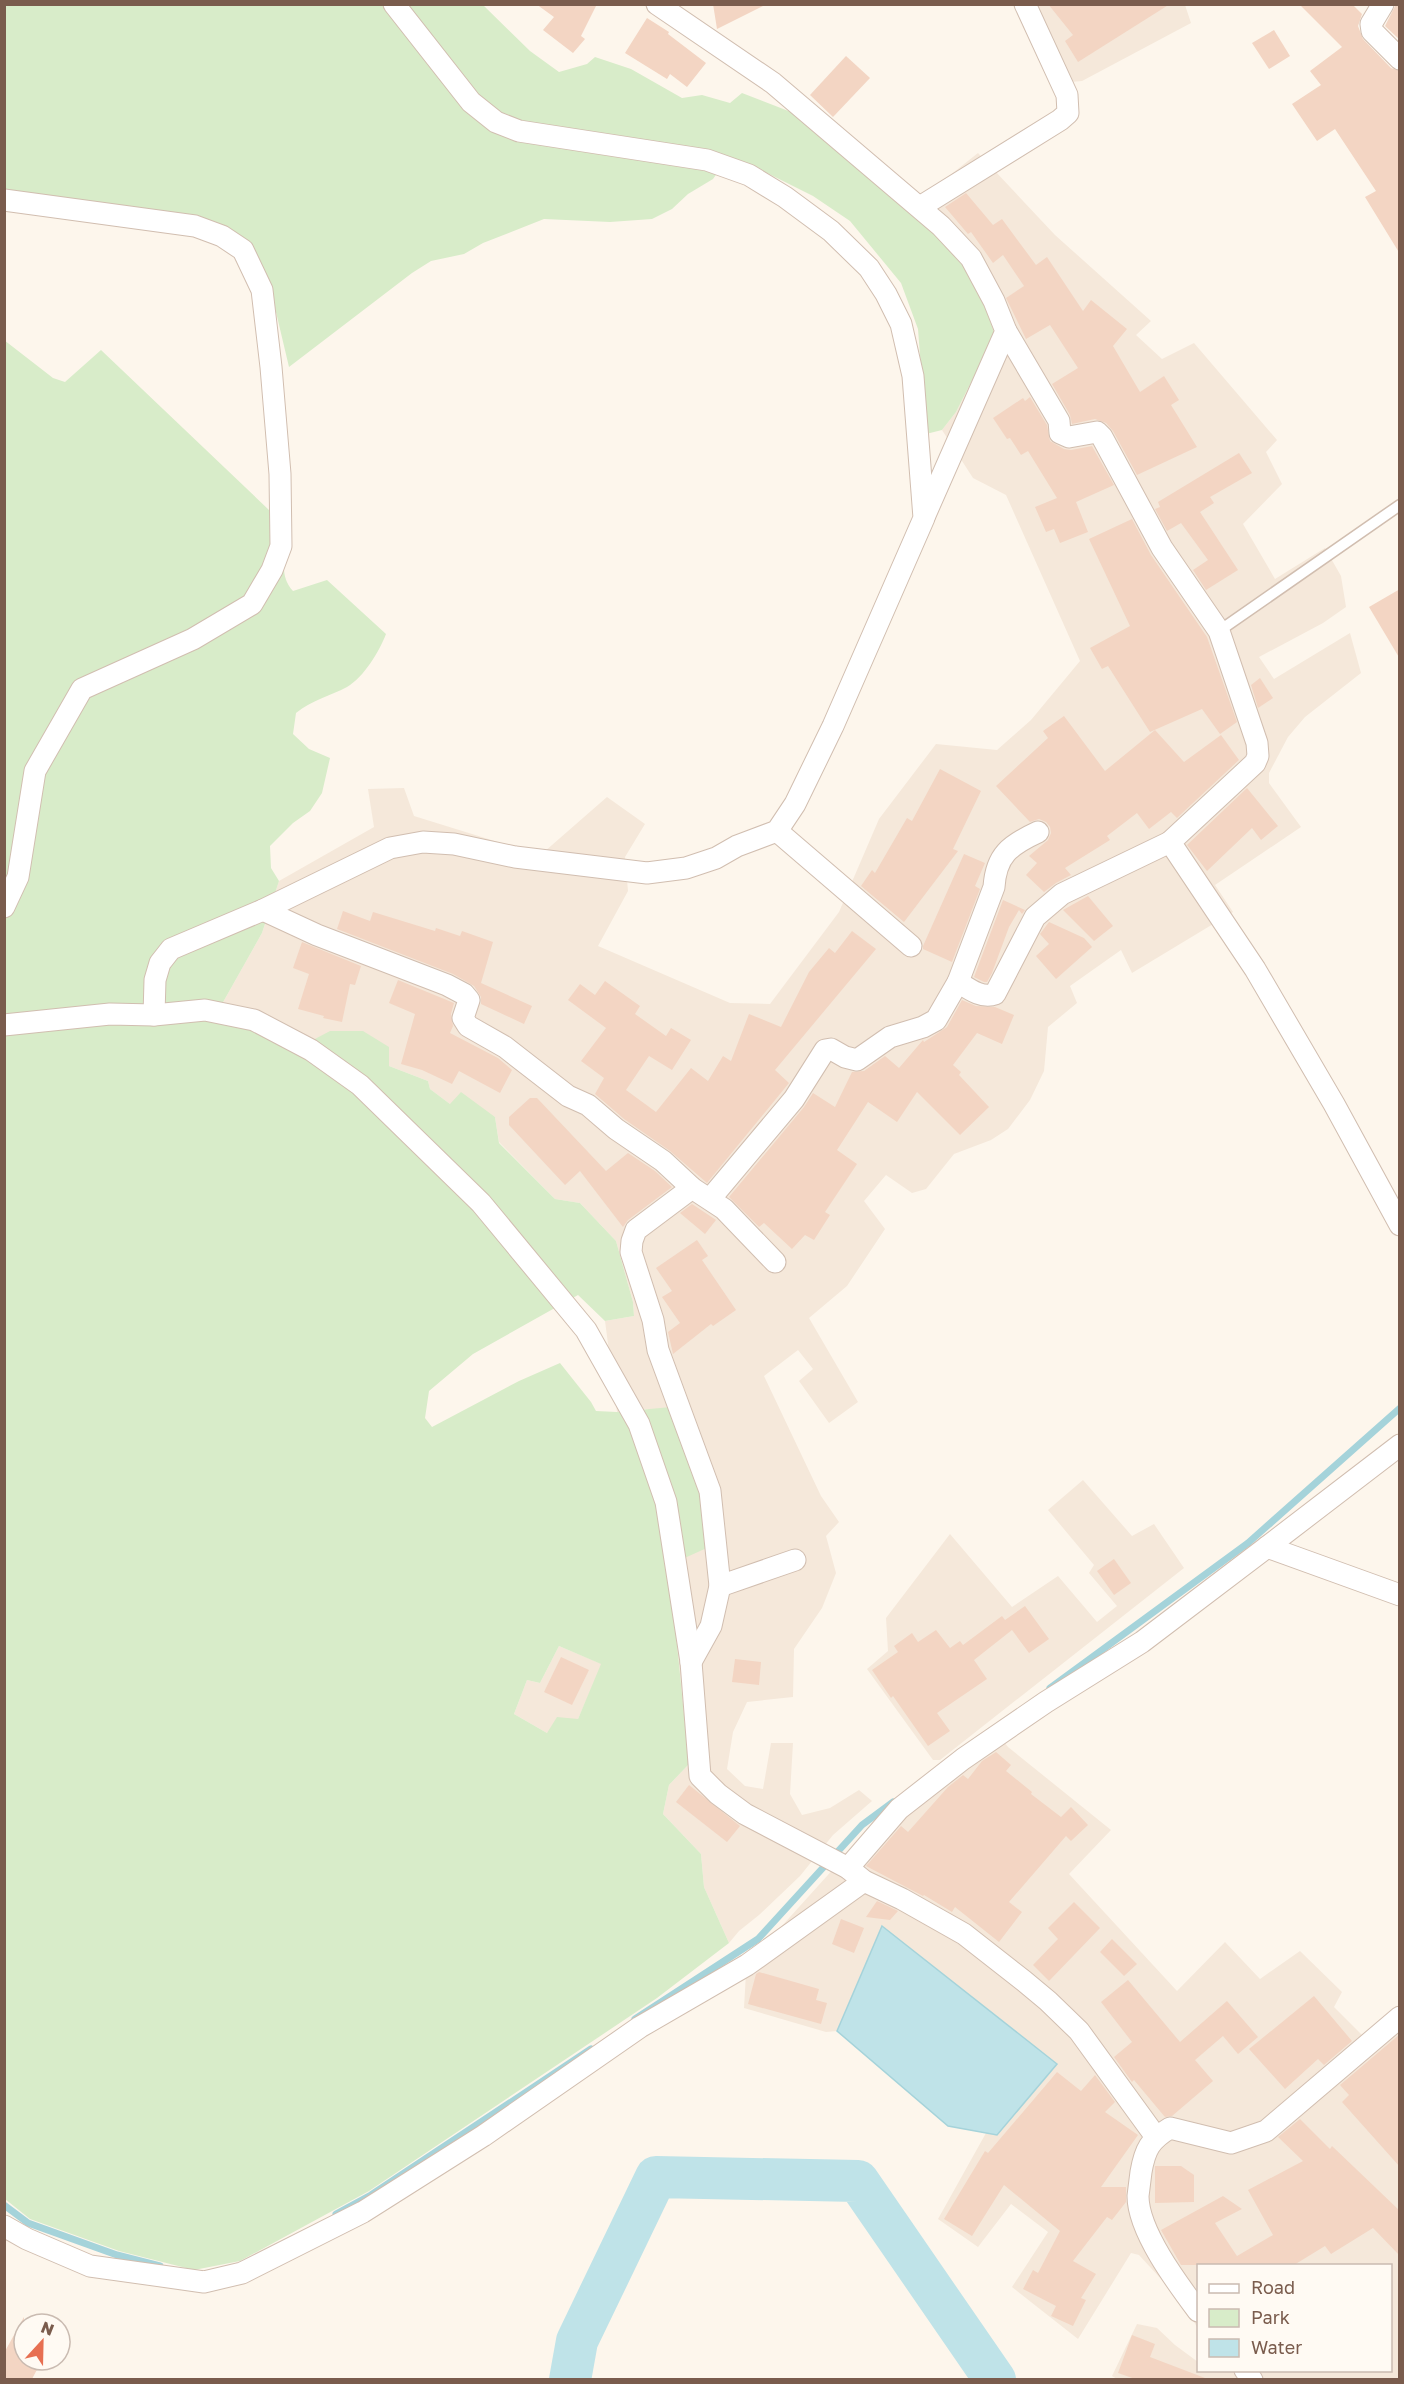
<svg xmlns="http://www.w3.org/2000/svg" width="1404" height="2384" font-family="'Golos Text',sans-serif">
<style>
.residential{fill:#f5e8da}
.green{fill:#d8ecc9;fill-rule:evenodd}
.water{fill:#bfe3e8;stroke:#a5d3da;stroke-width:1.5}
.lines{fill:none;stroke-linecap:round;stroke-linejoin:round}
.stream{stroke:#a5d3da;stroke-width:7}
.river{stroke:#bfe3e8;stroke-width:42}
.building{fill:#f3d5c3}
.lane-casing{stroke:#d1beb0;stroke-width:13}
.street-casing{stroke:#d1beb0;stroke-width:23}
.lane{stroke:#fff;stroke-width:10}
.street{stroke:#fff;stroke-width:21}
</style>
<rect width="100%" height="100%" fill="#fdf6ec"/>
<!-- residential -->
<g class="residential">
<path d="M 1033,5 L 1185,5 L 1191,23 L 1082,81 L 1070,82 Z"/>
<path d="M 978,153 L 1055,235 L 1151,321 L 1136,335 L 1162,359 L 1194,343 L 1277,440 L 1266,452 L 1282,484 L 1243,524 L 1275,579 L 1325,548 L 1341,576 L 1346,607 L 1323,623 L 1259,657 L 1274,679 L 1350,633 L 1361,673 L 1305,717 L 1288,737 L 1269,773 L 1269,783 L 1301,827 L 1215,885 L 1233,912 L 1132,973 L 1121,950 L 1070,986 L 1077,1003 L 1048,1027 L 1044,1071 L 1030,1100 L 1008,1129 L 991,1140 L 954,1154 L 926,1189 L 912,1193 L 886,1175 L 864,1201 L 885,1229 L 847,1286 L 809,1318 L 858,1402 L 829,1423 L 799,1381 L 813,1369 L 798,1350 L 764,1376 L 821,1496 L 839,1522 L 826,1536 L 836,1573 L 822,1608 L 794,1649 L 793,1697 L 747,1702 L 733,1732 L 727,1769 L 745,1786 L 763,1789 L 771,1743 L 793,1743 L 790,1794 L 802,1815 L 830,1808 L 859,1790 L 872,1801 L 833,1835 L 800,1876 L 759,1915 L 739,1931 L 729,1943 L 704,1887 L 701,1854 L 663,1814 L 669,1785 L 689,1764 L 669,1564 L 648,1409 L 617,1412 L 605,1321 L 634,1316 L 633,1302 L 616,1241 L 580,1203 L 555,1199 L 499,1142 L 495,1117 L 450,1104 L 430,1089 L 428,1081 L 389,1066 L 296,1049 L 213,1020 L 262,933 L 279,881 L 374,827 L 368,789 L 404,788 L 414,816 L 501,843 L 544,852 L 607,797 L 645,824 L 625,857 L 628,891 L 598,946 L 730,1003 L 770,1004 L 839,912 L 879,819 L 936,744 L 997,750 L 1031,720 L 1080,661 L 1006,495 L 973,478 L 942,430 L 956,412 L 995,335 L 910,207 Z"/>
<path d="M 1083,1480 L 1132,1536 L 1154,1524 L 1184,1568 L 940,1760 L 933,1760 L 867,1669 L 888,1651 L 886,1618 L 950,1534 L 1012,1607 L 1058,1576 L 1097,1622 L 1117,1606 L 1089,1573 L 1094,1565 L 1048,1510 Z"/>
<path d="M 559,1646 L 602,1664 L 578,1719 L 547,1733 L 514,1714 L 527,1680 L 540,1683 Z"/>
<path d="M 996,1732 L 1008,1747 L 1111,1830 L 1069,1874 L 1177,1991 L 1225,1942 L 1260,1979 L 1300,1951 L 1342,1992 L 1334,2007 L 1363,2036 L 1399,2007 L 1399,2379 L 1117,2379 L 1112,2376 L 1137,2324 L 1157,2328 L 1175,2345 L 1198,2362 L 1198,2370 L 1390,2370 L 1390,2266 L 1198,2266 L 1198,2329 L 1184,2304 L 1139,2255 L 1131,2253 L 1078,2339 L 1012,2287 L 1048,2232 L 1011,2204 L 978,2247 L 938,2219 L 986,2133 L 997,2135 L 882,1927 L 837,2031 L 826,2032 L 744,2008 L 746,1973 L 762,1948 L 855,1845 Z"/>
</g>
<!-- green -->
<g class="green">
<path d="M 4,5 L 483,5 L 530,51 L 559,72 L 587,64 L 595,57 L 631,69 L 682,98 L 702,95 L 730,103 L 742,93 L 791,112 L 846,153 L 919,215 L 972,270 L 995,335 L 956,412 L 942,430 L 926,434 L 918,329 L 901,283 L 850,221 L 813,196 L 761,170 L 728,158 L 713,179 L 688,194 L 672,209 L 652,219 L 610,222 L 544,219 L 483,243 L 464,254 L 431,261 L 412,273 L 289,367 L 271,291 L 256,255 L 178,215 L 5,189 Z"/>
<path d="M 4,340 L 53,378 L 65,382 L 101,350 L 290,530 C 286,550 277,574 293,591 L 327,580 L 386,634 C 379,652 364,677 347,687 C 330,696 312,700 296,713 L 293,734 L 309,749 L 330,758 L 322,793 L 310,811 L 293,823 L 270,846 L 271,868 L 279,881 L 262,933 L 213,1020 L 248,1027 L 296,1049 L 330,1031 L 363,1031 L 389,1047 L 389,1066 L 428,1081 L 430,1089 L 450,1104 L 461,1092 L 495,1117 L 499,1143 L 555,1199 L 580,1203 L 616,1241 L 633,1302 L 634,1316 L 605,1321 L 578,1295 L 473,1354 L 429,1391 L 425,1418 L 432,1427 L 519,1381 L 560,1363 L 591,1402 L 596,1411 L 617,1412 L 671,1407 L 705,1495 L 709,1547 L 669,1565 L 689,1764 L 669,1785 L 663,1814 L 701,1854 L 704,1887 L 729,1943 L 657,1998 L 369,2191 L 240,2261 L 194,2270 L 119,2251 L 30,2219 L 5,2199 ZM 559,1646 L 601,1664 L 578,1719 L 557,1717 L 547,1733 L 514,1714 L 527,1680 L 540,1683 Z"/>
</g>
<!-- water -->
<path class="water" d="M 882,1926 L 1057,2064 L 997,2135 L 948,2126 L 837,2031 Z"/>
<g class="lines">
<!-- stream -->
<g class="stream">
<path d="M 1050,1688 L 1248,1543 L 1400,1408"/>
<path d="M 635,2019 L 758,1939 L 862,1825 L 893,1802"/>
<path d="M 4,2205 L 28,2223 L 117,2255 L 160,2266"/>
<path d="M 336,2214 L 371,2195 L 591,2049"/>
</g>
<!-- river -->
<path class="river" d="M 570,2380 L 577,2341 L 656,2177 L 858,2181 L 995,2380"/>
</g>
<!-- building -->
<g class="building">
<path d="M 536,4 L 597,4 L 581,36 L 585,39 L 573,53 L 543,30 L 554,17 Z"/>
<path d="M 713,4 L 767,4 L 717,29 Z"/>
<path d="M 1048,4 L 1170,4 L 1078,62 L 1065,41 L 1073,35 Z"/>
<path d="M 1299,4 L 1352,4 L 1362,14 L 1358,26 L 1363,39 L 1391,68 L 1400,71 L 1400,254 L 1365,197 L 1376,191 L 1335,129 L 1317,141 L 1292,104 L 1321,85 L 1310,71 L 1342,47 Z"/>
<path d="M 1396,4 L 1400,4 L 1400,40 L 1385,26 Z"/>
<path d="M 647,18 L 669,32 L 668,34 L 706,63 L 687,87 L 670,74 L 667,79 L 625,53 Z"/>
<path d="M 1274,30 L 1290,56 L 1269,69 L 1252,43 Z"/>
<path d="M 846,56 L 870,78 L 833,117 L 810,95 Z"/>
<path d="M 966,193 L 993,225 L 1002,219 L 1036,265 L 1047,257 L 1083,311 L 1091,300 L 1127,329 L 1113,346 L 1140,392 L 1164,376 L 1179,400 L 1171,405 L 1197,447 L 1137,475 L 1113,431 L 1106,423 L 1095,419 L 1072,424 L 1070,415 L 1052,384 L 1078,368 L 1050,325 L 1026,339 L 1006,298 L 1024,286 L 1003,255 L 993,263 L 971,232 L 968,234 L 945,207 Z"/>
<path d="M 1030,397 L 1047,425 L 1050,441 L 1064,449 L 1071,450 L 1092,446 L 1114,485 L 1076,502 L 1088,532 L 1060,543 L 1054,529 L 1046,532 L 1035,507 L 1057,498 L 1028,451 L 1021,455 L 1010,438 L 1007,439 L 993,418 L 1023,398 L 1025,401 Z"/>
<path d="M 1239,453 L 1252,473 L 1210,497 L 1214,503 L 1200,512 L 1238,570 L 1206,590 L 1193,570 L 1208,560 L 1181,523 L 1167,531 L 1155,509 L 1160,507 L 1158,502 Z"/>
<path d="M 1132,519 L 1151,555 L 1207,637 L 1237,722 L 1220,734 L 1202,709 L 1150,732 L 1108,666 L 1102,669 L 1090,648 L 1130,626 L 1089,539 Z"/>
<path d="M 1400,589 L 1400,659 L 1369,607 Z"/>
<path d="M 1260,678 L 1273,698 L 1258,708 L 1251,685 Z"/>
<path d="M 1064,716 L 1105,771 L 1155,730 L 1184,762 L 1221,735 L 1239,760 L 1177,818 L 1171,812 L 1149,829 L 1137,813 L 1107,836 L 1110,840 L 1065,868 L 1071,875 L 1056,883 L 1044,892 L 1026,875 L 1037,863 L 1029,856 L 1048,840 L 1051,833 L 1050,827 L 1046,822 L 1039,819 L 1030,822 L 996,786 L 1048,738 L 1043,731 Z"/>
<path d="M 940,769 L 981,791 L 953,849 L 958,851 L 904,922 L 861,886 L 872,870 L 875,873 L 907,818 L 912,821 Z"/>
<path d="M 1247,788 L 1278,826 L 1261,840 L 1252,828 L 1207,871 L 1187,845 Z"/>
<path d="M 964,854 L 985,863 L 975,886 L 980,889 L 952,962 L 923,949 L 923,946 Z"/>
<path d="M 1088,896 L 1113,926 L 1094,941 L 1063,910 Z"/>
<path d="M 1003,900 L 1025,910 L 1022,914 L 1019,910 L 1009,927 L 992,973 L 987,982 L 984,982 L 974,977 Z"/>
<path d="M 343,911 L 370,921 L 373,912 L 435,931 L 436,928 L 460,936 L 462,931 L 493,942 L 481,983 L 532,1006 L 524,1024 L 481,1004 L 481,997 L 474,986 L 453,974 L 337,929 Z"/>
<path d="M 1049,922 L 1084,938 L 1092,947 L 1056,979 L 1036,956 L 1049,944 L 1040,934 Z"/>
<path d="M 852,931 L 876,949 L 775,1070 L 789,1083 L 707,1183 L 670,1151 L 624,1119 L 595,1094 L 604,1078 L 581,1061 L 606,1028 L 568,1000 L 580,984 L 595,995 L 605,981 L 640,1006 L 635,1014 L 666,1036 L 671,1028 L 691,1040 L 672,1070 L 649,1056 L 626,1090 L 656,1112 L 691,1068 L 708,1081 L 723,1056 L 731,1061 L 749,1014 L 781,1027 L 809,972 L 829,948 L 835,953 Z"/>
<path d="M 302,942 L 361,966 L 355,985 L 350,984 L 342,1022 L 323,1018 L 324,1016 L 298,1009 L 309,974 L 293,968 Z"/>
<path d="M 398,980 L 454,1003 L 451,1014 L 453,1026 L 450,1033 L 498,1058 L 512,1070 L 500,1093 L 459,1071 L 452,1084 L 422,1070 L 401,1064 L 415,1014 L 389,1003 Z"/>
<path d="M 962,1000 L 976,1006 L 995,1007 L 1014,1015 L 1002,1044 L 977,1033 L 953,1065 L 961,1072 L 959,1075 L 989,1107 L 960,1135 L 917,1092 L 897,1122 L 868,1102 L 837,1150 L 857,1164 L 825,1212 L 830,1215 L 814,1240 L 805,1235 L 792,1249 L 764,1223 L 759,1227 L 729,1197 L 804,1107 L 813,1093 L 835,1107 L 852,1072 L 864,1071 L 885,1056 L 899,1068 L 923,1040 L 924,1042 L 947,1027 Z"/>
<path d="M 530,1098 L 537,1098 L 606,1171 L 628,1153 L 655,1171 L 672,1187 L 628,1220 L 623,1227 L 580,1171 L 565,1185 L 509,1125 L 509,1117 Z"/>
<path d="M 692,1204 L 716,1220 L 705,1234 L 680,1213 Z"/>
<path d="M 697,1240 L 708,1256 L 702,1260 L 736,1310 L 713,1326 L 711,1324 L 673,1354 L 668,1332 L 680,1323 L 662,1297 L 672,1291 L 656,1268 Z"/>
<path d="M 1114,1559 L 1131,1583 L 1114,1595 L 1097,1571 Z"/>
<path d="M 1025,1606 L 1049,1639 L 1029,1653 L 1012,1630 L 974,1660 L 987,1679 L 937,1713 L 950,1731 L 928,1746 L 893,1696 L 891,1698 L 872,1670 L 898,1652 L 894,1646 L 912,1633 L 918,1642 L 936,1630 L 950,1648 L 960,1641 L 963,1645 L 1002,1616 L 1005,1620 Z"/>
<path d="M 561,1657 L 589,1670 L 572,1705 L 544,1692 Z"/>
<path d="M 735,1659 L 761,1662 L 759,1685 L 732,1682 Z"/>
<path d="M 996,1752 L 1011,1765 L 1006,1771 L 1032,1792 L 1031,1794 L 1061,1817 L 1071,1807 L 1088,1825 L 1071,1841 L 1066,1836 L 1009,1902 L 1022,1912 L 999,1942 L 955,1907 L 952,1912 L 924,1895 L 923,1896 L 866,1866 L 901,1826 L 908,1832 L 948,1787 L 963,1775 L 968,1779 L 982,1761 Z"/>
<path d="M 689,1785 L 740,1826 L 727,1842 L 676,1802 Z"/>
<path d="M 877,1901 L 896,1910 L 898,1911 L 890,1920 L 866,1917 Z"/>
<path d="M 1074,1902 L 1100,1928 L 1049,1981 L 1033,1965 L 1058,1939 L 1048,1928 Z"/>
<path d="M 841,1919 L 864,1928 L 854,1953 L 832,1944 Z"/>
<path d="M 1112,1939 L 1137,1964 L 1124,1976 L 1100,1952 Z"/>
<path d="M 759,1972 L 819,1989 L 816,2000 L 827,2003 L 821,2024 L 748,2004 L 756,1974 Z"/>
<path d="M 1128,1980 L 1180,2042 L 1227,2001 L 1258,2037 L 1238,2054 L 1223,2036 L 1195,2060 L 1213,2081 L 1172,2116 L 1165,2117 L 1134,2080 L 1132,2082 L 1114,2057 L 1132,2042 L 1101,2002 Z"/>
<path d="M 1314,1996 L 1352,2041 L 1324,2065 L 1318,2059 L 1285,2089 L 1249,2049 Z"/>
<path d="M 1400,2034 L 1400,2167 L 1342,2102 L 1349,2095 L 1340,2085 Z"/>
<path d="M 1057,2072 L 1081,2091 L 1095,2075 L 1115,2102 L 1105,2112 L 1138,2135 L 1101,2187 L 1126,2187 L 1126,2202 L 1112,2220 L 1107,2217 L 1073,2261 L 1096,2274 L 1081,2298 L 1086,2300 L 1073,2326 L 1051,2316 L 1056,2306 L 1023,2289 L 1033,2270 L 1038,2273 L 1060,2231 L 1004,2185 L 972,2236 L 944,2219 L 985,2151 L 988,2153 Z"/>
<path d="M 1300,2119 L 1330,2149 L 1332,2146 L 1400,2211 L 1400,2256 L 1373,2228 L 1331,2254 L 1325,2246 L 1294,2265 L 1181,2265 L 1161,2230 L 1223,2196 L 1242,2209 L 1215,2223 L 1237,2256 L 1273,2235 L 1248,2190 L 1303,2161 L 1278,2137 Z"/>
<path d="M 1155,2166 L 1181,2166 L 1194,2175 L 1194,2202 L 1155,2203 Z"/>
<path d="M 24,2317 L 24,2360 L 42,2360 L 32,2379 L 4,2379 L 4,2353 Z"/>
<path d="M 1132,2335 L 1155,2344 L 1150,2357 L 1205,2378 L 1205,2379 L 1135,2379 L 1118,2373 Z"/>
</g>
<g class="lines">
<!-- lane casing -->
<g class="lane-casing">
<path id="lane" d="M 1219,631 L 1400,505"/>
</g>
<!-- street casing -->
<g class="street-casing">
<g id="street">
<path d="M 657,4 L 773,83 L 941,226 L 971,258 L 994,301 L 1006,331 L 925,515"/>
<path d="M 1383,4 L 1371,24 L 1372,31 L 1400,59"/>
<path d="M 4,200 L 195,226 L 222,236 L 243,250 L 262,290 L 271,367 L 280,474 L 281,546 L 272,570 L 252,604 L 193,639 L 82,689 L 35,771 L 18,877 L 4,907"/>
<path d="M 920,207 L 1060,120 L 1068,113 L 1067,95 L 1025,4"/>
<path d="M 1006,331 L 1059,421 L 1060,433 L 1069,437 L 1097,432 L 1102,437 L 1162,548 L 1219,631 L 1257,743 L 1258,756 L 1255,763 L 1170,842 L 1255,969 L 1334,1104 L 1400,1225"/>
<path d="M 777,831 L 911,946"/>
<path d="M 263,910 L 317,935 L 447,985 L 464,994 L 469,1000 L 463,1018 L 468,1026 L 505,1047 L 568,1096 L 588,1105 L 616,1129 L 663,1161 L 692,1188 L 724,1209 L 775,1262"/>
<path d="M 958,982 L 994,887 C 996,855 1010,845 1038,832"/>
<path d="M 154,1015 L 155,980 L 160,963 L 171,949 L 263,910 L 390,848 L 423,842 L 454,844 L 515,857 L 647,873 L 686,868 L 716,858 L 737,846 L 777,831 L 795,804 L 833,726 L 924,518 L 913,376 L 901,324 L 886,294 L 869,268 L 831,231 L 785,197 L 749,175 L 707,160 L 519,131 L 496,122 L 471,102 L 394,4"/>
<path d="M 4,1025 L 110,1014 L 154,1015 L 205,1010 L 254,1020 L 311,1050 L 360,1085 L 481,1203 L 586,1330 L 639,1424 L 666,1502 L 691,1662 L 700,1776 L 718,1794 L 745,1814 L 848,1868 L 864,1881 L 902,1899 L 964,1934 L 1024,1981 L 1048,2001 L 1079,2031 L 1156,2137"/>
<path d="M 710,1199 L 794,1099 L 825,1050 L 831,1049 L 845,1057 L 857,1060 L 890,1037 L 923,1027 L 936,1020 L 958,982 C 969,989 982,999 995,994 L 1035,917 L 1062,894 L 1170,842"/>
<path d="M 1400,1445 L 1267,1547 L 1400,1595"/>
<path d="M 720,1586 L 795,1560"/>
<path d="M 691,1662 L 711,1626 L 720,1586 L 710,1491 L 658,1350 L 653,1320 L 631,1252 L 632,1241 L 636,1230 L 692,1188"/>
<path d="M 848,1868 L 899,1809 L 963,1759 L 1046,1702 L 1142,1642 L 1267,1547"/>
<path d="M 4,2226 L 27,2239 L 90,2266 L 204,2282 L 242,2273 L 363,2212 L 483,2136 L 640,2027 L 747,1965 L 864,1881"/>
<path d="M 1198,2311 C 1177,2283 1138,2231 1138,2196 C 1139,2188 1140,2180 1141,2172 C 1145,2149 1150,2140 1170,2128 L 1231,2143 L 1266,2131 L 1400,2017"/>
<path d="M 1245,2370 L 1252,2380"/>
</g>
</g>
<!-- lane -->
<use href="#lane" class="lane"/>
<!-- street -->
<use href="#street" class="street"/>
</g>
<!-- border -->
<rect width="1404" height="2384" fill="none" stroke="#7a5c4d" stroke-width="12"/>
<!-- legend -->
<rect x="1197" y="2264" width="195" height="108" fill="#fffaf3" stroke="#cabbb1" stroke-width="1.5"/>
<rect x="1209" y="2284" width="30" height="9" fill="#ffffff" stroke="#cabbb1" stroke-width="1.5"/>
<text x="1251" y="2294" font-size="18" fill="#7a5c4d">Road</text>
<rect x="1209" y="2309" width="30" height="18" fill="#d8ecc9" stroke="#cabbb1" stroke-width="1.5"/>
<text x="1251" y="2324" font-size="18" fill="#7a5c4d">Park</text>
<rect x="1209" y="2339" width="30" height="18" fill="#bfe3e8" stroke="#cabbb1" stroke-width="1.5"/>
<text x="1251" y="2354" font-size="18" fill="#7a5c4d">Water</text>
<!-- north arrow -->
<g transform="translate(42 2342) rotate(22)"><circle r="28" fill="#fffaf3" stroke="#cabbb1" stroke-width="1.5"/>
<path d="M0-4.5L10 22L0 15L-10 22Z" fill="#e76f51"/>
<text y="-9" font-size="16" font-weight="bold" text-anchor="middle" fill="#7a5c4d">N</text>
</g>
</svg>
